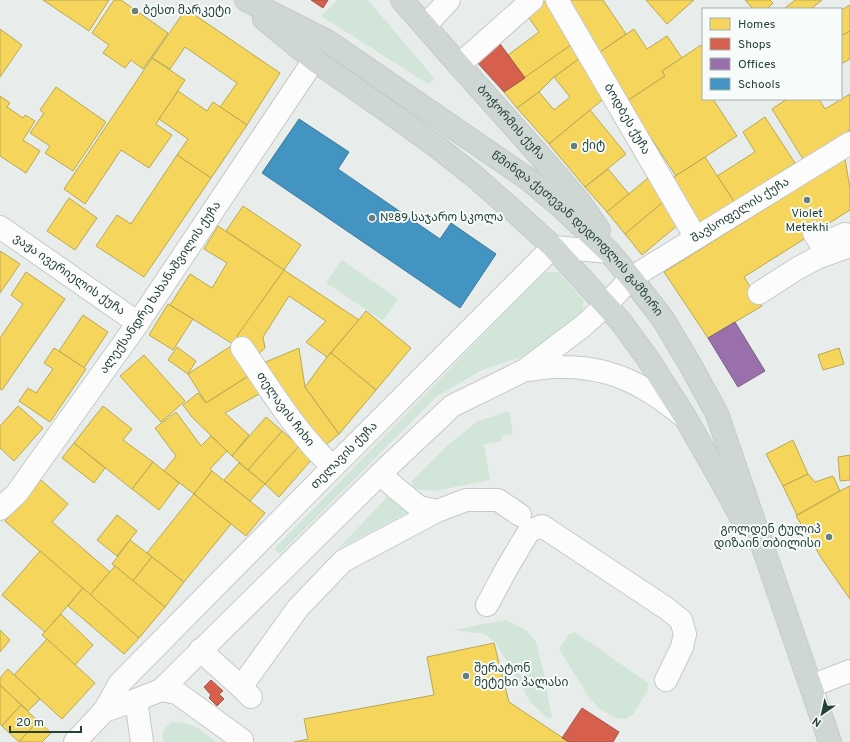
<svg xmlns="http://www.w3.org/2000/svg" width="850" height="742" font-family="Overpass,'Noto Sans Georgian',sans-serif">
<style>
.green{fill:#d1e6d8}
.homes{fill:#f6d55c;stroke:#b7a952}
.shops{fill:#d6604d;stroke:#a15747}
.offices{fill:#9970ab;stroke:#766289}
.schools{fill:#4393c3;stroke:#3a7b9a}
.lines{fill:none;stroke-linecap:round;stroke-linejoin:round}
.minor-casing{stroke:#c5cac8;stroke-width:24}
.major-casing{stroke:#c3ccc9;stroke-width:24}
.minor{stroke:#fcfcfc;stroke-width:22}
.major{stroke:#cfd7d5;stroke-width:22}
.poi-dot{fill:#697e78;stroke:#f7fbf9;stroke-width:1.5}
.labels{text-anchor:middle;dominant-baseline:central;stroke-width:4;stroke-linejoin:round;paint-order:stroke}
.poi-label{font-size:12px;fill:#24423a;stroke:#f7fbf9;text-anchor:start}
.street-label{font-size:12px;fill:#24423a;stroke:#f7fbf9}
</style>
<rect width="100%" height="100%" fill="#e8edeb"/>
<!-- green -->
<g class="green">
<path d="M 338,0 L 368,0 L 435,79 L 428,84 L 321,16 Z"/>
<path d="M 342,260 L 398,299 L 383,321 L 326,283 Z"/>
<path d="M 545,272 L 558,272 L 584,301 L 582,311 L 565,331 L 539,351 L 482,370 L 436,397 L 280,554 L 274,549 Z"/>
<path d="M 509,411 L 513,434 L 501,436 L 502,441 L 484,444 L 490,480 L 435,491 L 413,489 L 412,481 L 448,445 L 478,421 Z"/>
<path d="M 390,494 L 397,503 L 408,512 L 338,549 Z"/>
<path d="M 506,620 L 526,630 L 536,642 L 544,674 L 552,718 L 547,718 L 531,703 L 496,643 L 485,634 L 453,630 Z"/>
<path d="M 575,632 L 648,683 L 648,690 L 633,714 L 626,719 L 616,718 L 601,710 L 590,699 L 559,649 L 569,634 Z"/>
<path d="M 172,722 C 190,722 203,729 215,742 L 165,742 L 162,738 L 164,729 Z"/>
</g>
<!-- homes -->
<g class="homes">
<path d="M 43,0 L 109,0 L 89,31 Z"/>
<path d="M 114,0 L 121,0 L 168,33 L 143,69 L 131,60 L 125,68 L 103,53 L 109,45 L 92,33 Z"/>
<path d="M 547,0 L 575,42 L 525,78 L 508,55 L 539,32 L 527,15 Z"/>
<path d="M 565,0 L 603,0 L 626,34 L 600,52 Z"/>
<path d="M 646,0 L 694,0 L 667,24 Z"/>
<path d="M 745,0 L 770,0 L 773,3 L 767,9 L 753,9 Z"/>
<path d="M 795,0 L 822,0 L 811,9 L 784,9 Z"/>
<path d="M 850,5 L 850,31 L 841,36 L 841,10 Z"/>
<path d="M 186,9 L 280,73 L 247,125 L 220,107 L 237,83 L 185,47 L 170,69 L 152,58 Z"/>
<path d="M 0,29 L 22,45 L 0,77 Z"/>
<path d="M 634,29 L 647,49 L 667,36 L 682,58 L 662,71 L 665,76 L 627,101 L 600,52 Z"/>
<path d="M 850,31 L 850,59 L 841,64 L 841,36 Z"/>
<path d="M 575,42 L 583,56 L 554,77 L 539,92 L 517,108 L 504,92 Z"/>
<path d="M 701,45 L 703,49 L 703,99 L 713,99 L 737,136 L 676,176 L 627,101 L 665,76 L 662,71 Z"/>
<path d="M 583,56 L 607,96 L 549,144 L 517,108 L 539,92 L 554,110 L 570,97 L 554,77 Z"/>
<path d="M 152,58 L 185,80 L 156,124 L 172,135 L 149,168 L 121,150 L 85,204 L 64,189 Z"/>
<path d="M 56,87 L 106,122 L 73,171 L 45,153 L 50,146 L 30,133 L 44,113 L 40,110 Z"/>
<path d="M 178,91 L 207,111 L 213,102 L 247,125 L 211,178 L 177,155 L 188,139 L 159,119 Z"/>
<path d="M 850,94 L 850,130 L 803,159 L 772,109 L 787,99 L 819,99 L 825,109 Z"/>
<path d="M 0,96 L 10,103 L 7,107 L 23,118 L 25,115 L 35,121 L 23,140 L 40,151 L 26,173 L 0,156 Z"/>
<path d="M 590,110 L 626,154 L 585,187 L 549,144 Z"/>
<path d="M 765,117 L 795,163 L 735,203 L 717,176 L 755,152 L 743,132 Z"/>
<path d="M 177,155 L 211,178 L 144,277 L 96,246 L 117,215 L 131,224 Z"/>
<path d="M 705,157 L 735,203 L 701,225 L 671,179 Z"/>
<path d="M 845,159 L 850,188 L 850,210 L 744,277 L 762,306 L 708,338 L 664,272 Z"/>
<path d="M 608,169 L 629,194 L 607,212 L 585,187 Z"/>
<path d="M 648,178 L 666,200 L 625,234 L 607,212 Z"/>
<path d="M 69,198 L 97,218 L 75,250 L 47,231 Z"/>
<path d="M 662,203 L 679,224 L 642,255 L 625,234 Z"/>
<path d="M 243,206 L 301,245 L 284,270 L 226,231 Z"/>
<path d="M 218,226 L 284,270 L 233,344 L 170,305 L 190,274 L 212,288 L 227,263 L 204,249 Z"/>
<path d="M 0,251 L 20,264 L 0,293 Z"/>
<path d="M 284,270 L 359,320 L 327,357 L 306,342 L 326,321 L 289,296 L 263,337 L 265,348 L 255,357 L 237,336 Z"/>
<path d="M 26,272 L 65,299 L 2,390 L 0,389 L 0,338 L 23,304 L 11,295 Z"/>
<path d="M 168,304 L 193,319 L 173,350 L 149,335 Z"/>
<path d="M 366,311 L 411,348 L 376,390 L 331,353 Z"/>
<path d="M 83,315 L 108,332 L 84,368 L 59,351 Z"/>
<path d="M 231,346 L 250,375 L 206,403 L 188,374 Z"/>
<path d="M 177,347 L 196,361 L 188,374 L 168,360 Z"/>
<path d="M 54,348 L 86,369 L 50,422 L 19,401 L 28,388 L 36,393 L 53,369 L 44,363 Z"/>
<path d="M 299,348 L 305,387 L 339,434 L 321,449 L 261,364 Z"/>
<path d="M 839,348 L 844,364 L 823,370 L 818,355 Z"/>
<path d="M 331,353 L 376,390 L 339,434 L 305,387 L 327,357 Z"/>
<path d="M 144,355 L 185,401 L 161,422 L 120,376 Z"/>
<path d="M 250,375 L 261,393 L 225,413 L 249,435 L 232,456 L 192,417 L 183,405 L 198,393 L 206,403 Z"/>
<path d="M 18,406 L 43,428 L 14,461 L 0,448 L 0,426 Z"/>
<path d="M 103,406 L 132,429 L 123,440 L 153,462 L 132,489 L 74,443 Z"/>
<path d="M 176,412 L 201,446 L 211,436 L 227,451 L 210,469 L 212,471 L 194,494 L 164,471 L 176,456 L 155,428 Z"/>
<path d="M 266,417 L 282,431 L 248,470 L 232,456 Z"/>
<path d="M 282,431 L 299,446 L 265,484 L 248,470 Z"/>
<path d="M 793,440 L 808,474 L 783,486 L 766,454 Z"/>
<path d="M 74,443 L 105,468 L 94,483 L 62,458 Z"/>
<path d="M 299,446 L 313,458 L 279,497 L 265,484 Z"/>
<path d="M 850,455 L 850,480 L 840,481 L 838,457 Z"/>
<path d="M 153,462 L 179,483 L 159,510 L 132,489 Z"/>
<path d="M 239,463 L 265,484 L 250,501 L 224,480 Z"/>
<path d="M 212,471 L 265,513 L 246,536 L 194,494 Z"/>
<path d="M 808,474 L 815,482 L 833,476 L 840,491 L 797,515 L 783,486 Z"/>
<path d="M 41,480 L 68,504 L 52,522 L 110,572 L 90,595 L 5,521 Z"/>
<path d="M 850,486 L 850,599 L 822,559 L 796,516 L 840,491 Z"/>
<path d="M 194,494 L 231,524 L 184,582 L 147,553 Z"/>
<path d="M 117,515 L 137,531 L 117,556 L 97,540 Z"/>
<path d="M 130,540 L 152,557 L 133,581 L 112,564 Z"/>
<path d="M 40,551 L 83,588 L 45,632 L 2,595 Z"/>
<path d="M 152,557 L 184,582 L 165,607 L 133,581 Z"/>
<path d="M 115,566 L 165,607 L 139,638 L 90,595 Z"/>
<path d="M 83,588 L 139,638 L 124,654 L 68,606 Z"/>
<path d="M 61,614 L 93,645 L 75,665 L 42,635 Z"/>
<path d="M 0,630 L 10,640 L 0,652 Z"/>
<path d="M 47,639 L 95,683 L 62,719 L 14,675 Z"/>
<path d="M 494,643 L 509,702 L 569,742 L 294,742 L 308,739 L 304,719 L 434,695 L 427,657 Z"/>
<path d="M 8,669 L 40,699 L 28,711 L 0,685 L 0,678 Z"/>
<path d="M 0,685 L 21,705 L 2,726 L 0,724 Z"/>
<path d="M 21,705 L 38,721 L 19,742 L 2,726 Z"/>
<path d="M 38,721 L 51,733 L 42,742 L 19,742 Z"/>
</g>
<!-- shops -->
<g class="shops">
<path d="M 311,0 L 328,0 L 323,8 Z"/>
<path d="M 498,41 L 525,78 L 504,92 L 476,61 Z"/>
<path d="M 211,680 L 223,691 L 219,694 L 224,699 L 217,706 L 209,698 L 211,695 L 204,687 Z"/>
<path d="M 582,708 L 619,732 L 613,742 L 569,742 L 562,738 Z"/>
</g>
<!-- offices -->
<path class="offices" d="M 735,322 L 765,371 L 738,387 L 708,338 Z"/>
<!-- schools -->
<path class="schools" d="M 299,119 L 349,152 L 338,169 L 440,239 L 451,223 L 496,254 L 460,308 L 262,173 Z"/>
<g class="lines">
<!-- minor casing -->
<g class="minor-casing">
<g id="minor">
<path id="s1" d="M 557,0 L 696,238"/>
<path d="M 425,26 L 449,0"/>
<path d="M 459,65 L 532,0"/>
<path id="s2" d="M 0,227 L 138,323"/>
<path d="M 814,233 L 821,244 L 845,234"/>
<path d="M 759,293 L 798,268 L 817,258 L 850,246"/>
<path id="s3" d="M 242,348 C 270,389 296,433 333,467"/>
<path d="M 527,370 C 539,369 551,366 563,367 C 593,367 623,375 648,391 C 661,398 672,407 683,416"/>
<path d="M 380,474 L 397,489 L 419,507 L 437,511"/>
<path id="s4" d="M 0,509 L 17,493 L 138,323 L 314,60"/>
<path d="M 487,605 L 507,568 L 529,531 L 542,526 L 666,608 L 681,620 L 685,634 L 682,647 L 666,680"/>
<path d="M 200,650 L 241,687"/>
<path d="M 811,686 L 850,671"/>
<path d="M 161,690 L 177,693 L 242,740"/>
<path d="M 251,697 L 241,687 L 298,608 L 343,561 L 437,511 L 466,500 L 498,500 L 520,515"/>
<path d="M 136,700 L 142,742"/>
<path id="s5" d="M 104,711 L 136,700 L 161,690 L 380,474 L 452,406 L 525,370 L 583,326 L 606,305 L 631,278 L 850,143"/>
<path id="s6" d="M 75,742 L 104,711 L 120,683 L 333,467 L 553,247 L 609,252"/>
</g>
</g>
<!-- major casing -->
<g class="major-casing">
<g id="major">
<path id="s7" d="M 246,0 L 327,41 L 528,179 L 559,205 L 609,252 L 631,278 L 663,319 L 691,366 L 717,414 L 830,742"/>
<path id="s8" d="M 402,0 L 459,65 L 540,156 L 578,200 L 599,230"/>
<path d="M 264,19 L 314,60 L 397,118 L 440,149 L 474,176 L 515,212 L 553,247 L 621,322 L 648,359 L 685,417 L 722,482 L 742,519"/>
</g>
</g>
<!-- minor -->
<use href="#minor" class="minor"/>
<!-- major -->
<use href="#major" class="major"/>
</g>
<!-- markers -->
<g class="poi-dot">
<circle cx="135" cy="11" r="4"/>
<circle cx="574" cy="146" r="4"/>
<circle cx="807" cy="200" r="4"/>
<circle cx="372" cy="218" r="4"/>
<circle cx="829" cy="537" r="4"/>
<circle cx="466" cy="676" r="4"/>
</g>
<g class="labels">
<!-- poi labels -->
<g class="poi-label">
<text x="143" y="11">ბესთ მარკეტი</text>
<text x="582" y="146">ქიტ</text>
<text x="807" y="214" text-anchor="middle">Violet<tspan x="807" dy="14">Metekhi</tspan></text>
<text x="380" y="218">№89 საჯარო სკოლა</text>
<text x="821" y="530" text-anchor="end">გოლდენ ტულიპ<tspan x="821" dy="14">დიზაინ თბილისი</tspan></text>
<text x="474" y="669">შერატონ<tspan x="474" dy="14">მეტეხი პალასი</tspan></text>
</g>
<!-- street labels -->
<g class="street-label">
<text stroke="none"><textPath href="#s1" startOffset="138">ბოდბეს ქუჩა</textPath></text>
<text stroke="none"><textPath href="#s8" startOffset="164">ბოჭორმის ქუჩა</textPath></text>
<text stroke="none"><textPath href="#s5" startOffset="818">შავსოფელის ქუჩა</textPath></text>
<text stroke="none"><textPath href="#s7" startOffset="408">წმინდა ქეთევან დედოფლის გამზირი</textPath></text>
<text stroke="none"><textPath href="#s2" startOffset="84">ვაჟა ივერიელის ქუჩა</textPath></text>
<text stroke="none"><textPath href="#s4" startOffset="274">ალექსანდრე ხახანაშვილის ქუჩა</textPath></text>
<text stroke="none"><textPath href="#s3" startOffset="75">თელავის ჩიხი</textPath></text>
<text stroke="none"><textPath href="#s6" startOffset="394">თელავის ქუჩა</textPath></text>
</g>
</g>
<!-- legend -->
<rect x="702" y="8" width="140" height="92" fill="#f7fbf9" stroke="#a3b1ad"/>
<rect x="710" y="18" width="20" height="12" fill="#f6d55c" stroke="#a3b1ad"/>
<text x="738" y="28" font-size="12" fill="#24423a">Homes</text>
<rect x="710" y="38" width="20" height="12" fill="#d6604d" stroke="#a3b1ad"/>
<text x="738" y="48" font-size="12" fill="#24423a">Shops</text>
<rect x="710" y="58" width="20" height="12" fill="#9970ab" stroke="#a3b1ad"/>
<text x="738" y="68" font-size="12" fill="#24423a">Offices</text>
<rect x="710" y="78" width="20" height="12" fill="#4393c3" stroke="#a3b1ad"/>
<text x="738" y="88" font-size="12" fill="#24423a">Schools</text>
<!-- north arrow -->
<g transform="translate(822 714) rotate(214)" stroke="#f7fbf9" stroke-width="3" paint-order="stroke">
<path d="M0-3L7 15L0 10L-7 15Z" fill="#24423a"/>
<text y="-6" font-size="11" font-weight="bold" text-anchor="middle" fill="#24423a">N</text>
</g>
<!-- scale -->
<path d="M10 726v6h71v-6" fill="none" stroke="#24423a" stroke-width="2"/>
<text x="16" y="726" font-size="12" fill="#24423a" stroke="#f7fbf9" stroke-width="3" paint-order="stroke">20 m</text>
</svg>
